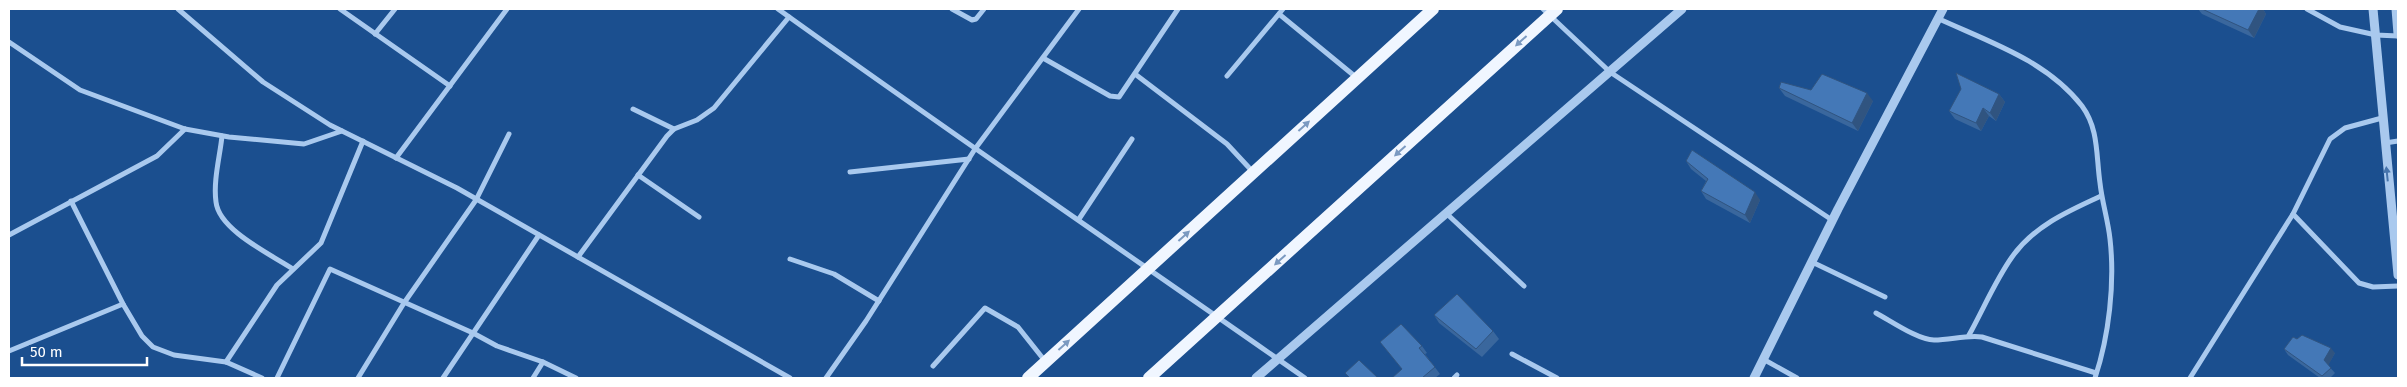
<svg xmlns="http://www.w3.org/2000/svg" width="2407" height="387" font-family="'Fira Sans',sans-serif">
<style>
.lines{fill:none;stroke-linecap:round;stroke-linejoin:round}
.minor{stroke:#a9c9ee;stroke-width:5}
.tertiary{stroke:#a9c9ee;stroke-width:9}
.primary{stroke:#f0f6ff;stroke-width:12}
.wall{fill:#3a679d}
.shaded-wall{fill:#305480}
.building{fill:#4478b7;stroke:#305480}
.oneway{fill:#7b9ac1}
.oneway2{fill:#4674ac}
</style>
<rect width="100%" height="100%" fill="#1b4f8f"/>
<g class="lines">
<!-- minor -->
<g class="minor">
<path d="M 178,9 L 263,82 L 330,125 L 457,188 L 790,378"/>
<path d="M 340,9 L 450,86"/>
<path d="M 778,9 C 952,134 1129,255 1305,378"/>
<path d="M 952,9 L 972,20 L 976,19 L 984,9"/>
<path d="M 1543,9 L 1610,72 L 1832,220"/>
<path d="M 2307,9 L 2340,27 L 2376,35 L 2398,36"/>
<path d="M 1279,14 L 1357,78"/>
<path d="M 1937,18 C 1989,42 2046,60 2082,106 C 2099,129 2096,156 2100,183 C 2102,202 2108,220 2110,239 C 2115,283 2109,336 2095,378"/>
<path d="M 375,34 L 395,9"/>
<path d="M 9,42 L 80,90 L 185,129 L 229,137 L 304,144 L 342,131"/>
<path d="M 1043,58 L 1110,96 L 1119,97 L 1178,9"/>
<path d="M 1135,74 L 1227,144 L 1253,172"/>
<path d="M 1227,76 L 1283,9"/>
<path d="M 633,109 L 674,129"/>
<path d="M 222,136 C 220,156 213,181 216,202 C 219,230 270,254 293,269"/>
<path d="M 2385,143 L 2398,141"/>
<path d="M 396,158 L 507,9"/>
<path d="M 850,172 L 969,159"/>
<path d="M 638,175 L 699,217"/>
<path d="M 71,201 L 123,304 L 142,336 L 153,347 L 174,355 L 226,362 L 262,378"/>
<path d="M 1447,214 L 1524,286"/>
<path d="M 2293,214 L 2359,283 L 2373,287 L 2398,286"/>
<path d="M 1079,219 L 1132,139"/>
<path d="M 9,235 L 157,156 L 185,129"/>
<path d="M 578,257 L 667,136 L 674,129 L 697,120 L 714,108 L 789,17"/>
<path d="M 790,259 L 834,274 L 879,301"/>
<path d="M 1812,262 L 1885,297"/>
<path d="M 1876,313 C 1891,321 1918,340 1934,340 C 1951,340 1965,335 1982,337 L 2096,373"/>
<path d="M 1969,335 C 1983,310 1995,281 2012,257 C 2034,226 2068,211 2101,196"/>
<path d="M 9,351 L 123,304"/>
<path d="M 1512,354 L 1557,378"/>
<path d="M 1763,359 L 1797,378"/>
<path d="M 226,362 L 277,285 L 321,243 L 363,141"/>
<path d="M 933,366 L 985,308 L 1018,327 L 1045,361"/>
<path d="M 277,378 L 330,269 L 473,333 L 497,346 L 543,362 L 576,378"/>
<path d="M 358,378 L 404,303 L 476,200 L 509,134"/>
<path d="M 443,378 L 539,235"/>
<path d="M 533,378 L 543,362"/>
<path d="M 826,378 L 866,321 L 975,149 L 1079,9"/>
<path d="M 1454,378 L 1457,375"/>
<path d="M 2190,378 L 2293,214 L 2330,139 L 2345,128 L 2382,118"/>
</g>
<!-- tertiary -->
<g class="tertiary">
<path d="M 2373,9 L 2398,275"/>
<path d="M 2396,9 L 2398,34"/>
<path d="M 1256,378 L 1682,9"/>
<path d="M 1754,378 L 1838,209 L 1943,9"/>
</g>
<!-- primary -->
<g class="primary">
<path d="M 1028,378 L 1433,9"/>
<path d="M 1149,378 L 1557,9"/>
</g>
</g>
<!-- wall -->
<g class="wall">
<path d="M 2198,9 L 2263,9 L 2266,14 L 2254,38 L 2202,14 Z"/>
<path d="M 1779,88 L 1873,101 L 1858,131 L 1785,96 Z"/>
<path d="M 1999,94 L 2005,102 L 1996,121 L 1989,116 L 1981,131 L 1955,119 L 1949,111 Z"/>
<path d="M 1686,161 L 1760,200 L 1750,223 L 1706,199 L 1701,191 L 1706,181 L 1691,169 Z"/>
<path d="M 1434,315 L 1493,331 L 1499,339 L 1482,357 L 1439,323 Z"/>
<path d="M 1380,342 L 1422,346 L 1427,353 L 1425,354 L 1440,374 L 1435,378 L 1392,378 L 1402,369 Z"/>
<path d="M 2284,349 L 2335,353 L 2328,365 L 2335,373 L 2330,378 L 2320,378 L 2288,355 Z"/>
</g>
<!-- shaded-wall -->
<g class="shaded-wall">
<path d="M 2259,9 L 2263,9 L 2266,14 L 2254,38 L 2248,30 Z"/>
<path d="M 1867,93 L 1873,101 L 1858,131 L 1852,123 Z"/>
<path d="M 1999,94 L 2005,102 L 1996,121 L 1990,113 Z"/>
<path d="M 1983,108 L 1989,116 L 1981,131 L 1976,123 Z"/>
<path d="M 1755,192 L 1760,200 L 1750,223 L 1745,215 Z"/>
<path d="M 2331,348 L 2335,353 L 2328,366 L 2324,360 Z"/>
</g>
<!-- building -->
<g class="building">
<path d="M 2202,9 L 2259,9 L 2248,30 Z"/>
<path d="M 1956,73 L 1999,94 L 1990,113 L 1983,108 L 1976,123 L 1949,111 L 1961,89 Z"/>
<path d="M 1822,74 L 1867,93 L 1852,123 L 1779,88 L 1781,82 L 1811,90 Z"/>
<path d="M 1692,150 L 1755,192 L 1745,215 L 1701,191 L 1708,179 L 1686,161 Z"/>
<path d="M 1457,294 L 1493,331 L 1476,349 L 1434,315 Z"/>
<path d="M 1401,324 L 1422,346 L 1419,348 L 1435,367 L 1422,378 L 1392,378 L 1402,369 L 1380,342 Z"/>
<path d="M 2302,335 L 2331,348 L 2324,360 L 2331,368 L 2322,376 L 2284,349 L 2293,337 L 2297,339 Z"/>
<path d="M 1359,360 L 1378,378 L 1350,378 L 1345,373 Z"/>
</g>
<!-- one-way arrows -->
<defs><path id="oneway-solid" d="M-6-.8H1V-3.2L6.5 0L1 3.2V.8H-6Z" transform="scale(1.25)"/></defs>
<g class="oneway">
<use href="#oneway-solid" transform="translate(1521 41) rotate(138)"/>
<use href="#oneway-solid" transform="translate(1304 126) rotate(-42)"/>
<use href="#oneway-solid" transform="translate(1400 151) rotate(138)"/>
<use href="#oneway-solid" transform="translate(1184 236) rotate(-42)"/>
<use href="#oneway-solid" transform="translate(1280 260) rotate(138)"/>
<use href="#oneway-solid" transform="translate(1064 345) rotate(-42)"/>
</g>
<use class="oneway2" href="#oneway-solid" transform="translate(2387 174) rotate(-96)"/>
<!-- border -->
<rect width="2407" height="387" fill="none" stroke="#ffffff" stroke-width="20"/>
<!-- scale -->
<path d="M22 357v8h125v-8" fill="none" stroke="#ffffff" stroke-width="2.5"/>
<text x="30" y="357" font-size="15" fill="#ffffff" stroke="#1b4f8f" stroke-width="4" paint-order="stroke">50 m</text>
</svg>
